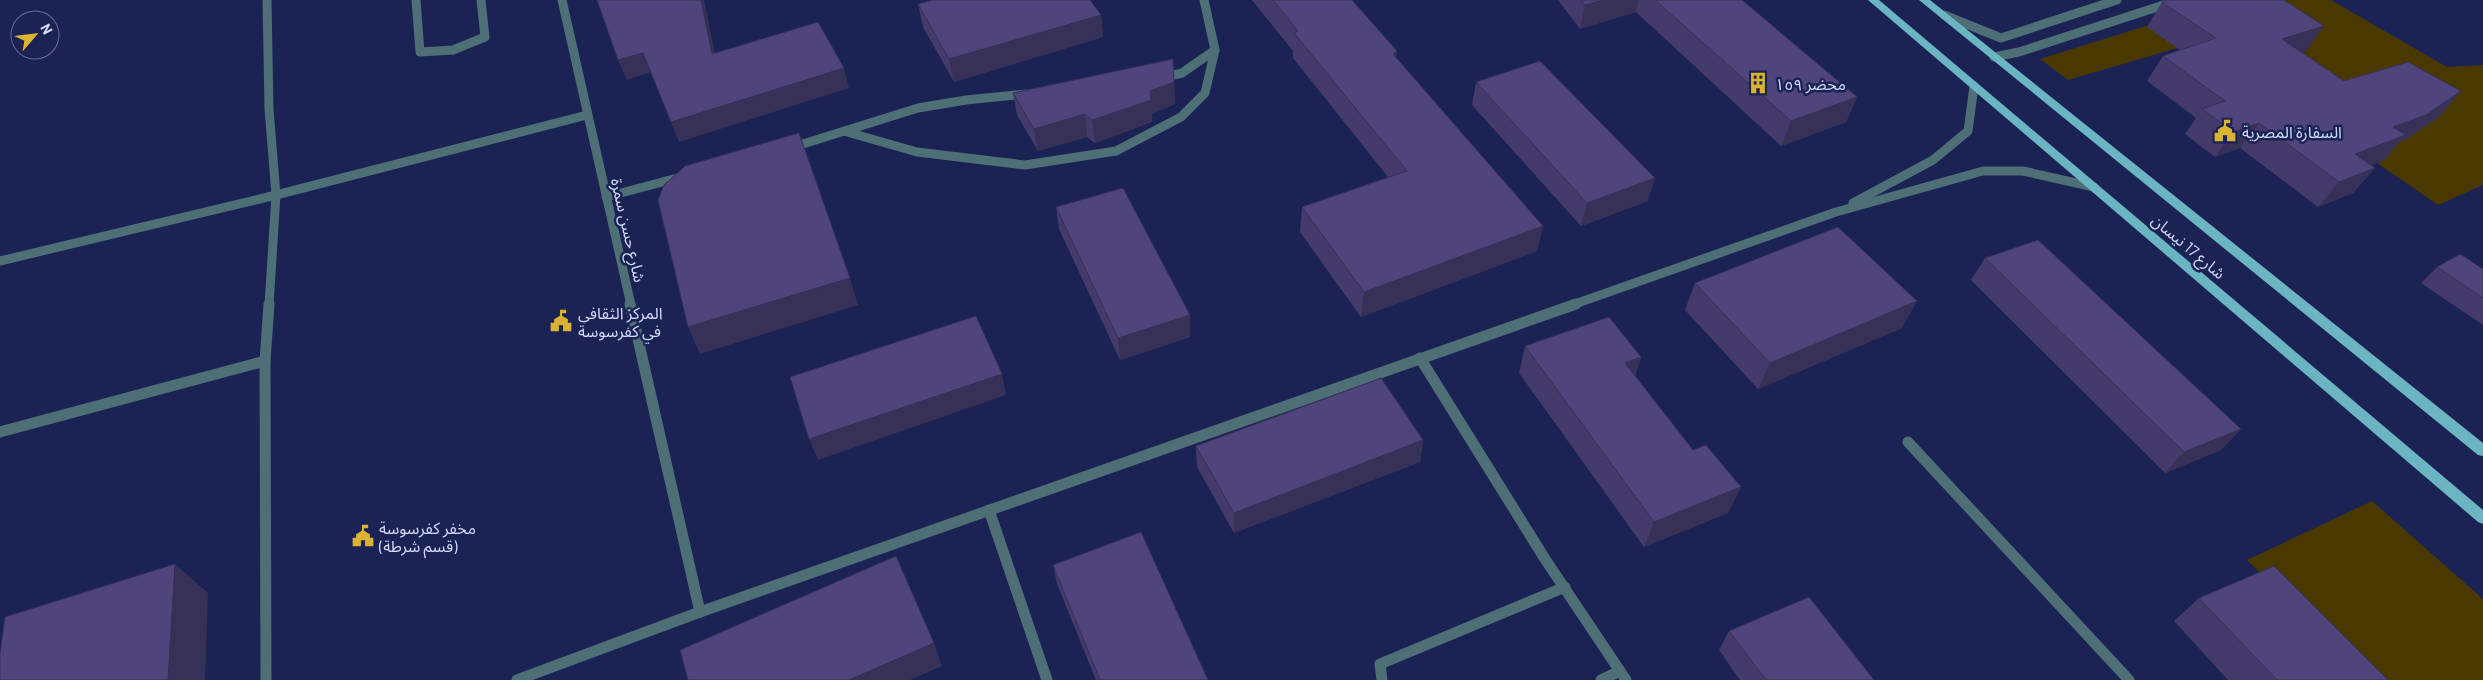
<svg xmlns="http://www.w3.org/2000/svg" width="2483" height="680" font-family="Barlow,'Noto Sans Arabic',sans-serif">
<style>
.green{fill:#493900}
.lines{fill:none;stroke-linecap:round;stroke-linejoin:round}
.lane-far1{stroke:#4d6f75;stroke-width:9}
.lane{stroke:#4d6f75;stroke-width:11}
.street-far1{stroke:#4d6f75;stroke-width:9}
.street{stroke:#4d6f75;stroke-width:11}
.primary{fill:#6bb4c2;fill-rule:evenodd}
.wall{fill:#443b6b}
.shaded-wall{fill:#373057}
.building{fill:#4f457c;stroke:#373057}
.labels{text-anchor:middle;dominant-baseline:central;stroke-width:5;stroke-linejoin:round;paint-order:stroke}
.poi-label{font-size:16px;fill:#d3ddfd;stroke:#1a2354;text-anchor:start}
.street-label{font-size:16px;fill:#d3ddfd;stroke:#1a2354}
</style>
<rect width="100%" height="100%" fill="#1a2354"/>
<!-- green -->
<g class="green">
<path d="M 2229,0 L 2331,0 L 2447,67 L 2483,65 L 2483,185 L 2438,205 L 2377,163 L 2384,160 L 2222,35 L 2068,80 L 2040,59 Z"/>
<path d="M 2372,501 L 2483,599 L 2483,680 L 2370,680 L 2247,560 Z"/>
</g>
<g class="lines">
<!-- lane-far1 -->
<g class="lane-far1">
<path d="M 416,0 L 420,52 L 453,50 L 485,37 L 481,0"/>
<path d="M 1944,15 L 2001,38 L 2117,0"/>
<path d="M 1994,57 L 2019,52 L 2179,0"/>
</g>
<!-- lane -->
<g class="lane">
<path d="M 1382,680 L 1380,664 L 1565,587"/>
<path d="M 1601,680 L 1620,671"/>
</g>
<!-- street-far1 -->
<g class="street-far1">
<path d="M 267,0 L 269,109 L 276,195 L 269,305"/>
<path d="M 562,0 L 631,305"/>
<path d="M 1161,78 L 1182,73 L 1215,50"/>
<path d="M 847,132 L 917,152 L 1025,165 L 1116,151 L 1181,117 L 1205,93 L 1215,50 L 1204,0"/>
<path d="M 790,148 L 918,108 L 966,100 L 1026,94"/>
<path d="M 606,197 L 681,177"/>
<path d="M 1853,203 L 1933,160 L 1968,131 L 1974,86"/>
<path d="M 0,261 L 276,195 L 587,115"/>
<path d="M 1572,305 L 1836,212 L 1983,171 L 2023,171 L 2094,187"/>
</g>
<!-- street -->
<g class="street">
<path d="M 630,304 L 700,612"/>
<path d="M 1420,358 L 1545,559 L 1626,680"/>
<path d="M 0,432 L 265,361"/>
<path d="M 1908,442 L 2129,680"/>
<path d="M 989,510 L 1047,680"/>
<path d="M 266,680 L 265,361 L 269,304"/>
<path d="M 517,680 L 700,612 L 1576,304"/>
</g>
<!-- primary -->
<g class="primary">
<path d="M 1868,0 L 1879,0 L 2483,510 L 2483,524 L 2478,522 Z"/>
<path d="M 1919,0 L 1930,0 L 2483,443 L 2483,456 L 2478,455 Z"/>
</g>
</g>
<!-- wall -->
<g class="wall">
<path d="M 1252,0 L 1352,0 L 1396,58 L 1543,226 L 1537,251 L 1361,317 L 1300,232 L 1302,207 L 1388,177 L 1293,58 L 1293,51 Z"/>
<path d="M 1558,0 L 1742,0 L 1857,97 L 1846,122 L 1781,146 L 1636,12 L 1580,29 Z"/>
<path d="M 2162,2 L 2306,51 L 2301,52 L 2344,81 L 2440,116 L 2405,140 L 2400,141 L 2384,160 L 2371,165 L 2375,168 L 2353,193 L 2318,207 L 2240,148 L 2215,157 L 2185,134 L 2196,118 L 2147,81 L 2163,56 L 2180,50 L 2147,27 Z"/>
<path d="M 918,4 L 1101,15 L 1103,37 L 954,82 L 923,27 Z"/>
<path d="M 1173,59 L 1175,104 L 1152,114 L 1152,122 L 1095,143 L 1087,137 L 1038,151 L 1017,115 L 1013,93 Z"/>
<path d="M 1476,82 L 1648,201 L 1581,226 L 1472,105 Z"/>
<path d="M 1056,207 L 1190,315 L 1190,337 L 1120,360 L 1059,229 Z"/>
<path d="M 1985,258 L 2241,429 L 2221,450 L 2165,473 L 1971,280 Z"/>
<path d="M 2437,267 L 2483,269 L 2483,325 L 2421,283 Z"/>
<path d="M 1695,283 L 1902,328 L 1758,389 L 1685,310 Z"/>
<path d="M 1525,346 L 1641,357 L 1635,376 L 1728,513 L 1644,547 L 1519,373 Z"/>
<path d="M 1423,440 L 1420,462 L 1234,533 L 1197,467 L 1196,446 Z"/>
<path d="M 1053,565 L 1208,680 L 1096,680 L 1057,584 Z"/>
<path d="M 2199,598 L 2388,680 L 2228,680 L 2174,621 Z"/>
<path d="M 1729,631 L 1874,680 L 1740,680 L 1719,650 Z"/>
</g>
<!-- shaded-wall -->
<g class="shaded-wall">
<path d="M 701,0 L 704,0 L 719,73 L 712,54 Z"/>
<path d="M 1603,0 L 1639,0 L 1636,12 L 1580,29 L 1585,5 Z"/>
<path d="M 1101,15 L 1103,37 L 954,82 L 949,59 Z"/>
<path d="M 2324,26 L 2306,51 L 2264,64 L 2282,39 Z"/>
<path d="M 1397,51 L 1394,76 L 1393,54 Z"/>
<path d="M 643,53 L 651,72 L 627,80 L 618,60 Z"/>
<path d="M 844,68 L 849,88 L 679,142 L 671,122 Z"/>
<path d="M 1174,82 L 1175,104 L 1152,114 L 1152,122 L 1095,143 L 1092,120 L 1150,91 Z"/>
<path d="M 2461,91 L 2440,116 L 2405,140 L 2400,141 L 2384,160 L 2334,179 L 2355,154 L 2393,127 Z"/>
<path d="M 1857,97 L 1846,122 L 1781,146 L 1791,121 Z"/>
<path d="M 1085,114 L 1087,137 L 1038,151 L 1034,129 Z"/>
<path d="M 2259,123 L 2240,148 L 2215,157 L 2233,132 Z"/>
<path d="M 2375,168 L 2353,193 L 2318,207 L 2339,182 Z"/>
<path d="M 1655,178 L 1648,201 L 1581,226 L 1587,203 Z"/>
<path d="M 1543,226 L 1537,251 L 1361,317 L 1364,292 Z"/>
<path d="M 850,278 L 858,305 L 700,354 L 688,327 Z"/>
<path d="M 1917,301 L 1902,328 L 1758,389 L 1770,363 Z"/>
<path d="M 1190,315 L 1190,337 L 1120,360 L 1118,338 Z"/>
<path d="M 1641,357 L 1632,383 L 1625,363 Z"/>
<path d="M 1002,374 L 1006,395 L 818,460 L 809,439 Z"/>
<path d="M 2241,429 L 2221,450 L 2165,473 L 2184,452 Z"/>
<path d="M 1423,440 L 1420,462 L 1234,533 L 1234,513 Z"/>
<path d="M 1741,487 L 1728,513 L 1644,547 L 1654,522 Z"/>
<path d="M 175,564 L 208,593 L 205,680 L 168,680 Z"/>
<path d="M 934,643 L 942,666 L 910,680 L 849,680 Z"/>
</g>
<!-- building -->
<g class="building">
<path d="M 597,0 L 701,0 L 712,54 L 818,22 L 844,68 L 671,122 L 643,53 L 618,60 Z"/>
<path d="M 933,0 L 1090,0 L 1101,15 L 949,59 L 918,4 Z"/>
<path d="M 1273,0 L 1352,0 L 1397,51 L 1393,54 L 1543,226 L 1364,292 L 1302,207 L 1407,171 L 1294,33 L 1298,31 Z"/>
<path d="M 1581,0 L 1603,0 L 1585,5 Z"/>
<path d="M 1655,0 L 1742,0 L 1857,97 L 1791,121 Z"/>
<path d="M 2167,0 L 2284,0 L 2324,26 L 2282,39 L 2344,81 L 2408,62 L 2461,91 L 2426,115 L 2393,127 L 2406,135 L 2355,154 L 2375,168 L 2339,182 L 2259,123 L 2233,132 L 2202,109 L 2225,101 L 2163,56 L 2216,38 L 2162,2 Z"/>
<path d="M 1173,59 L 1174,82 L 1150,91 L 1151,100 L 1092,120 L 1085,114 L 1034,129 L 1013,93 Z"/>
<path d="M 1540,61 L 1655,178 L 1587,203 L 1476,82 Z"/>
<path d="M 799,133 L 850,278 L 688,327 L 658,200 L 664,185 L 685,166 Z"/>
<path d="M 1123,188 L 1190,315 L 1118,338 L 1056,207 Z"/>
<path d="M 1838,227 L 1917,301 L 1770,363 L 1695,283 Z"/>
<path d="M 2038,240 L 2241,429 L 2184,452 L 1985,258 Z"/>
<path d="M 2460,254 L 2483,269 L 2483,298 L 2437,267 Z"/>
<path d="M 976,316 L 1002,374 L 809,439 L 790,377 Z"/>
<path d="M 1609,317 L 1641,357 L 1625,363 L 1693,450 L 1706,445 L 1741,487 L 1654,522 L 1525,346 Z"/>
<path d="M 1381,378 L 1423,440 L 1234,513 L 1196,446 Z"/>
<path d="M 1141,532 L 1208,680 L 1100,680 L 1053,565 Z"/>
<path d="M 896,556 L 934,643 L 849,680 L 688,680 L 680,650 Z"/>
<path d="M 175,564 L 168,680 L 0,680 L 0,654 L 5,617 Z"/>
<path d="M 2274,566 L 2388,680 L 2277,680 L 2199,598 Z"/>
<path d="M 1809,597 L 1874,680 L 1766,680 L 1729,631 Z"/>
</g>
<!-- icons -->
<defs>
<g id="building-bare" transform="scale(1.725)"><path d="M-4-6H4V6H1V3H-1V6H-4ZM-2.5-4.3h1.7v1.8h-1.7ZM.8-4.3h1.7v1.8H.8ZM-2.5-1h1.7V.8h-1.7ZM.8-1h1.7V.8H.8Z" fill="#dab333" stroke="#1a2354" stroke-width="2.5" paint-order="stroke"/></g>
<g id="civic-bare" transform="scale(1.725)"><path d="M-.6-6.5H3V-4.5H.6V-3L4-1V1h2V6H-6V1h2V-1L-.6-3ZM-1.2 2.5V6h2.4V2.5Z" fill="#dab333" stroke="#1a2354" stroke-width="2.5" paint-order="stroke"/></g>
</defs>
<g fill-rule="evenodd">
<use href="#building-bare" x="1758" y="83"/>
<use href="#civic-bare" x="2225" y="131"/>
<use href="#civic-bare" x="561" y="321"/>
<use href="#civic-bare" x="363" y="536"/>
</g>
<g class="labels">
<!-- poi labels -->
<g class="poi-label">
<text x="1775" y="83">محضر ١٥٩</text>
<text x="2242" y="131">السفارة المصرية</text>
<text x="578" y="312">المركز الثقافي<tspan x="578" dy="18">في كفرسوسة</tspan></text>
<text x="379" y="527">مخفر كفرسوسة<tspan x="379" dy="18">(قسم شرطة)</tspan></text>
</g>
<!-- street labels -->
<g class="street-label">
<text transform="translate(629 230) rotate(77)">شارع حسن سمرة</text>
<text transform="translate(2189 246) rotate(40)">شارع 17 نيسان</text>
</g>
</g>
<!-- north arrow -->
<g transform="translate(35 35) rotate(62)"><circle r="24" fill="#1a2354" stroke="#646d98"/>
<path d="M0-4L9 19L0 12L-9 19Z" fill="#dab333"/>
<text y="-8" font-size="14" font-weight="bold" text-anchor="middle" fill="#d3ddfd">N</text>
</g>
</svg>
